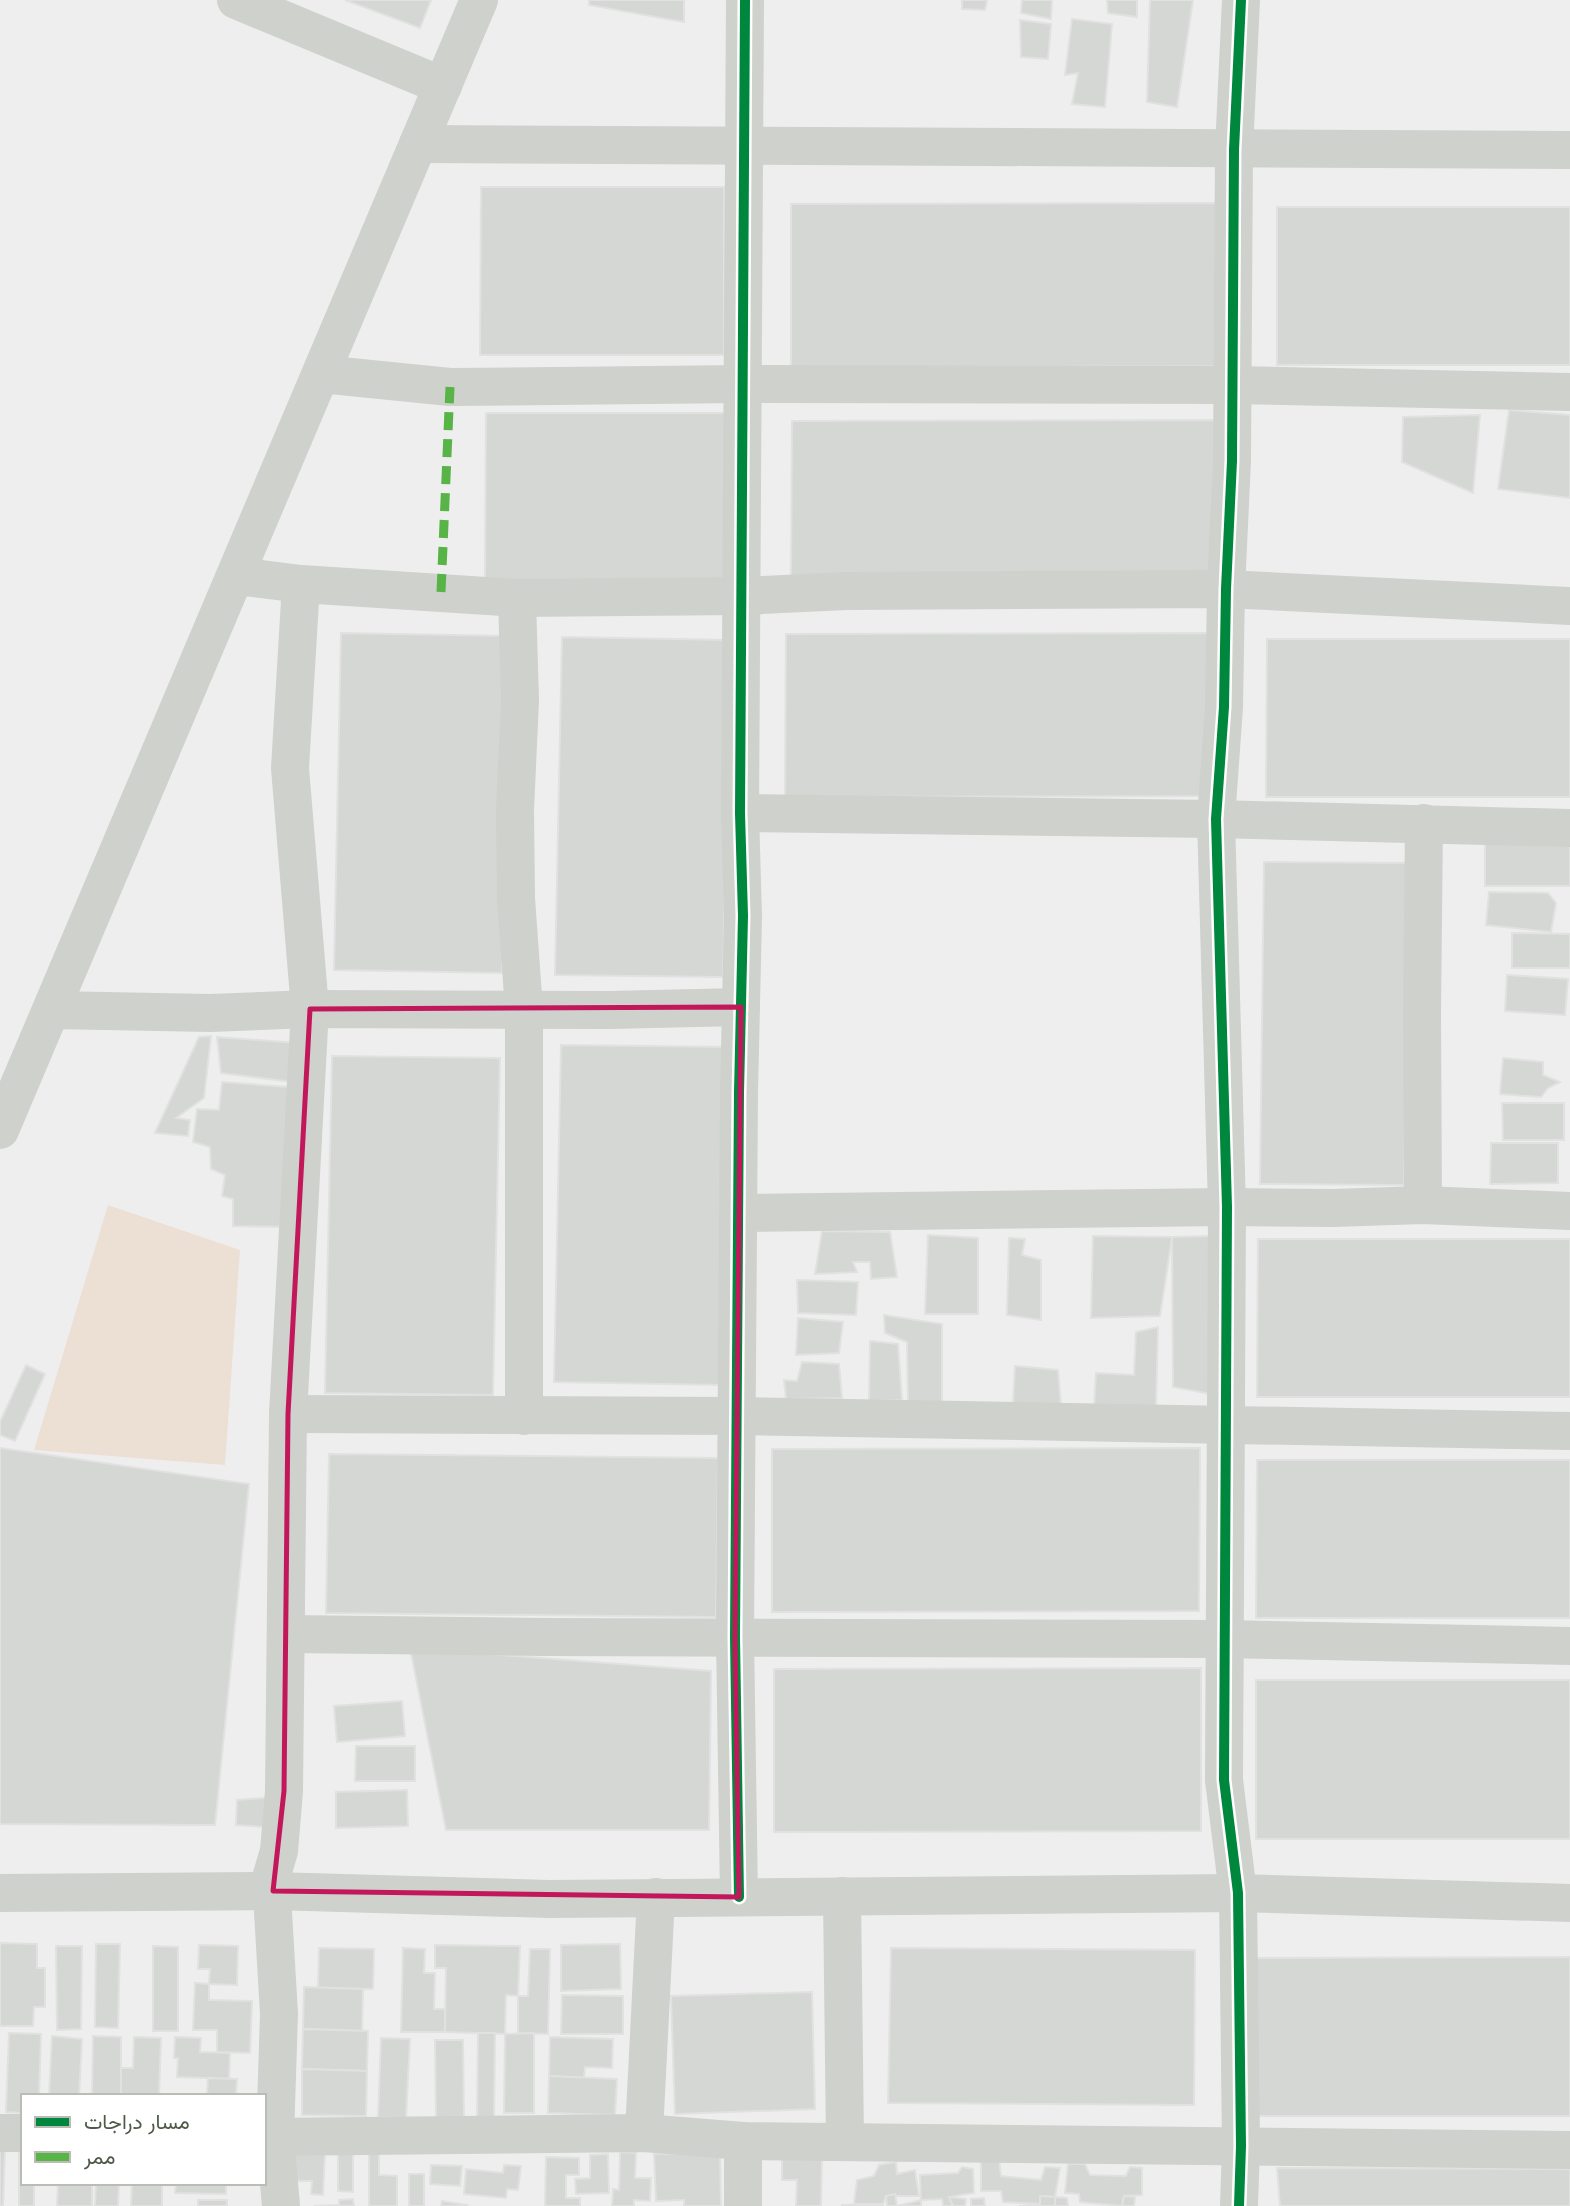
<svg xmlns="http://www.w3.org/2000/svg" width="1570" height="2206" font-family="Poppins,Vazirmatn,sans-serif">
<style>
.green{fill:#ece0d5}
.building{fill:#d5d7d4;stroke:#e0e1e0;stroke-width:2}
.lines{fill:none;stroke-linecap:round;stroke-linejoin:round}
.minor{stroke:#cfd1cd;stroke-width:38}
.tertiary{stroke:#cfd1cd;stroke-width:38}
.quiet{stroke:#58b447;stroke-width:9;stroke-dasharray:18 9;stroke-linecap:butt}
.cycleway-casing{stroke:#fff;stroke-width:15}
.cycleway{stroke:#00873e;stroke-width:10}
.marked{fill:none;stroke:#c2185b;stroke-width:5;stroke-linejoin:round}
</style>
<rect width="100%" height="100%" fill="#eeeeef"/>
<!-- green -->
<path class="green" d="M 108,1205 L 240,1250 L 225,1465 L 34,1450 Z"/>
<!-- building -->
<g class="building">
<path d="M 345,0 L 431,0 L 420,28 Z"/>
<path d="M 589,0 L 684,0 L 684,22 L 589,5 Z"/>
<path d="M 962,0 L 987,0 L 985,10 L 962,9 Z"/>
<path d="M 1022,0 L 1052,0 L 1051,19 L 1021,13 Z"/>
<path d="M 1107,0 L 1137,0 L 1137,17 L 1108,13 Z"/>
<path d="M 1150,0 L 1193,0 L 1177,107 L 1147,102 Z"/>
<path d="M 1072,19 L 1112,24 L 1105,107 L 1072,104 L 1078,73 L 1065,75 Z"/>
<path d="M 1020,20 L 1051,24 L 1048,59 L 1021,57 Z"/>
<path d="M 481,187 L 724,187 L 724,355 L 480,355 Z"/>
<path d="M 1219,203 L 1218,366 L 791,367 L 791,204 Z"/>
<rect x="1277" y="207" width="293" height="158"/>
<path d="M 1509,410 L 1570,415 L 1570,498 L 1498,489 Z"/>
<path d="M 486,413 L 730,413 L 729,581 L 485,581 Z"/>
<path d="M 1480,415 L 1473,493 L 1402,462 L 1403,417 Z"/>
<path d="M 1219,420 L 1219,583 L 791,584 L 792,421 Z"/>
<path d="M 341,633 L 509,636 L 502,973 L 334,970 Z"/>
<path d="M 1213,633 L 1213,796 L 785,797 L 786,634 Z"/>
<path d="M 562,637 L 730,640 L 723,977 L 555,975 Z"/>
<path d="M 1267,639 L 1570,639 L 1570,797 L 1266,797 Z"/>
<rect x="1485" y="844" width="85" height="42"/>
<path d="M 1264,862 L 1408,863 L 1404,1185 L 1260,1184 Z"/>
<path d="M 1489,892 L 1548,893 L 1556,903 L 1551,932 L 1486,925 Z"/>
<path d="M 1512,933 L 1570,934 L 1570,968 L 1512,968 Z"/>
<path d="M 1507,975 L 1568,979 L 1565,1015 L 1505,1011 Z"/>
<path d="M 211,1036 L 204,1098 L 176,1118 L 190,1120 L 188,1136 L 155,1133 L 199,1037 Z"/>
<path d="M 217,1037 L 298,1043 L 301,1083 L 221,1073 Z"/>
<path d="M 561,1045 L 728,1047 L 721,1385 L 554,1382 Z"/>
<path d="M 332,1056 L 500,1058 L 493,1395 L 325,1393 Z"/>
<path d="M 1503,1058 L 1543,1062 L 1543,1075 L 1560,1082 L 1548,1088 L 1541,1097 L 1500,1094 Z"/>
<path d="M 222,1082 L 289,1087 L 289,1227 L 233,1226 L 233,1199 L 222,1196 L 225,1175 L 211,1169 L 210,1147 L 193,1142 L 197,1109 L 219,1110 Z"/>
<path d="M 1502,1103 L 1564,1103 L 1564,1140 L 1503,1140 Z"/>
<path d="M 1491,1143 L 1558,1143 L 1558,1183 L 1490,1184 Z"/>
<path d="M 822,1231 L 890,1232 L 897,1277 L 871,1279 L 870,1262 L 853,1262 L 857,1272 L 815,1274 Z"/>
<path d="M 928,1235 L 978,1238 L 978,1314 L 925,1314 Z"/>
<path d="M 1093,1236 L 1172,1237 L 1160,1316 L 1091,1318 Z"/>
<path d="M 1212,1236 L 1211,1394 L 1173,1387 L 1172,1237 Z"/>
<path d="M 1009,1238 L 1025,1239 L 1022,1255 L 1041,1260 L 1041,1320 L 1007,1315 Z"/>
<path d="M 1258,1239 L 1570,1239 L 1570,1397 L 1257,1397 Z"/>
<path d="M 797,1280 L 858,1282 L 856,1315 L 798,1313 Z"/>
<path d="M 884,1315 L 942,1324 L 942,1404 L 908,1403 L 907,1342 L 885,1333 Z"/>
<path d="M 798,1318 L 843,1322 L 839,1353 L 796,1355 Z"/>
<path d="M 1158,1327 L 1156,1406 L 1094,1409 L 1096,1373 L 1134,1375 L 1136,1332 Z"/>
<path d="M 870,1341 L 898,1344 L 902,1400 L 869,1401 Z"/>
<path d="M 802,1362 L 839,1364 L 842,1398 L 786,1399 L 784,1380 L 797,1381 Z"/>
<path d="M 26,1365 L 45,1374 L 15,1441 L 0,1435 L 0,1422 Z"/>
<path d="M 1015,1366 L 1058,1370 L 1061,1406 L 1013,1403 Z"/>
<path d="M 0,1448 L 249,1484 L 215,1825 L 0,1824 Z"/>
<path d="M 1200,1448 L 1199,1611 L 772,1612 L 772,1449 Z"/>
<path d="M 329,1454 L 718,1458 L 716,1617 L 326,1613 Z"/>
<path d="M 1257,1460 L 1570,1460 L 1570,1618 L 1256,1618 Z"/>
<path d="M 410,1648 L 711,1671 L 709,1830 L 446,1830 Z"/>
<path d="M 1201,1668 L 1201,1831 L 774,1832 L 774,1669 Z"/>
<rect x="1256" y="1680" width="314" height="159"/>
<path d="M 402,1701 L 405,1736 L 337,1742 L 334,1706 Z"/>
<path d="M 356,1746 L 415,1746 L 415,1781 L 355,1781 Z"/>
<path d="M 407,1790 L 408,1826 L 336,1828 L 336,1792 Z"/>
<path d="M 276,1797 L 280,1828 L 236,1825 L 237,1800 Z"/>
<path d="M 0,1943 L 37,1944 L 37,1968 L 45,1968 L 45,2007 L 34,2007 L 33,2026 L 0,2026 Z"/>
<path d="M 96,1944 L 120,1944 L 118,2028 L 95,2027 Z"/>
<path d="M 620,1944 L 621,1989 L 561,1991 L 561,1945 Z"/>
<path d="M 199,1945 L 238,1946 L 237,1985 L 209,1984 L 210,1969 L 198,1969 Z"/>
<path d="M 435,1945 L 520,1946 L 518,1996 L 506,1995 L 505,2034 L 445,2032 L 446,1968 L 435,1968 Z"/>
<path d="M 56,1946 L 82,1946 L 81,2029 L 57,2030 Z"/>
<path d="M 153,1946 L 178,1947 L 178,2031 L 153,2031 Z"/>
<path d="M 319,1948 L 374,1949 L 373,1989 L 318,1988 Z"/>
<path d="M 403,1948 L 425,1949 L 424,1973 L 435,1973 L 434,2009 L 445,2009 L 445,2032 L 401,2032 Z"/>
<path d="M 891,1948 L 1195,1950 L 1194,2105 L 888,2103 Z"/>
<path d="M 530,1949 L 550,1949 L 548,2034 L 518,2033 L 518,1996 L 528,1996 Z"/>
<path d="M 1570,1957 L 1570,2116 L 1255,2116 L 1256,1958 Z"/>
<path d="M 195,1983 L 209,1984 L 209,2000 L 252,2001 L 250,2053 L 217,2052 L 217,2030 L 193,2030 Z"/>
<path d="M 304,1987 L 363,1989 L 362,2031 L 303,2029 Z"/>
<path d="M 812,1992 L 815,2109 L 675,2114 L 671,1996 Z"/>
<path d="M 562,1995 L 623,1996 L 623,2034 L 561,2034 Z"/>
<path d="M 303,2029 L 368,2031 L 367,2071 L 302,2069 Z"/>
<path d="M 9,2033 L 41,2034 L 39,2096 L 23,2096 L 23,2113 L 6,2112 Z"/>
<path d="M 478,2033 L 495,2033 L 494,2118 L 477,2118 Z"/>
<path d="M 534,2033 L 534,2113 L 504,2113 L 505,2034 Z"/>
<path d="M 52,2036 L 82,2039 L 79,2096 L 49,2096 Z"/>
<path d="M 93,2036 L 121,2037 L 121,2096 L 92,2096 Z"/>
<path d="M 134,2037 L 161,2038 L 159,2096 L 121,2096 L 121,2068 L 133,2068 Z"/>
<path d="M 175,2037 L 201,2038 L 200,2052 L 230,2053 L 229,2079 L 177,2077 L 178,2058 L 174,2058 Z"/>
<path d="M 550,2037 L 613,2039 L 612,2068 L 585,2067 L 584,2078 L 549,2076 Z"/>
<path d="M 381,2038 L 410,2039 L 406,2118 L 378,2117 Z"/>
<path d="M 435,2040 L 463,2040 L 464,2119 L 436,2119 Z"/>
<path d="M 302,2069 L 367,2071 L 366,2116 L 302,2115 Z"/>
<path d="M 549,2076 L 617,2079 L 615,2115 L 548,2113 Z"/>
<path d="M 208,2078 L 237,2079 L 236,2096 L 193,2096 L 207,2095 Z"/>
<path d="M 0,2149 L 5,2149 L 3,2206 L 0,2206 Z"/>
<path d="M 19,2149 L 23,2149 L 23,2183 L 34,2183 L 34,2206 L 19,2206 Z"/>
<path d="M 294,2151 L 325,2153 L 323,2195 L 311,2194 L 312,2181 L 293,2181 Z"/>
<path d="M 338,2152 L 353,2152 L 353,2192 L 338,2191 Z"/>
<path d="M 620,2152 L 636,2153 L 635,2178 L 651,2178 L 650,2201 L 634,2200 L 634,2206 L 612,2206 L 613,2189 L 619,2190 Z"/>
<path d="M 369,2153 L 379,2153 L 379,2175 L 397,2176 L 397,2206 L 369,2206 Z"/>
<path d="M 720,2153 L 721,2206 L 684,2206 L 684,2200 L 656,2201 L 654,2154 Z"/>
<path d="M 608,2154 L 609,2193 L 576,2194 L 575,2179 L 590,2178 L 590,2155 Z"/>
<path d="M 546,2157 L 579,2158 L 579,2175 L 566,2175 L 566,2198 L 580,2198 L 580,2206 L 545,2206 Z"/>
<path d="M 782,2158 L 822,2158 L 821,2206 L 796,2206 L 797,2180 L 782,2180 Z"/>
<path d="M 999,2160 L 1001,2176 L 1041,2180 L 1045,2167 L 1060,2168 L 1055,2197 L 1040,2196 L 1040,2204 L 1003,2202 L 1001,2191 L 981,2191 L 981,2161 Z"/>
<path d="M 896,2162 L 897,2174 L 915,2170 L 919,2196 L 886,2196 L 883,2204 L 854,2204 L 857,2180 L 874,2176 L 879,2165 Z"/>
<path d="M 1068,2164 L 1085,2164 L 1090,2175 L 1126,2176 L 1130,2167 L 1142,2168 L 1142,2195 L 1124,2196 L 1122,2206 L 1080,2202 L 1079,2194 L 1065,2193 Z"/>
<path d="M 431,2165 L 462,2166 L 460,2186 L 430,2184 Z"/>
<path d="M 504,2165 L 521,2166 L 518,2190 L 507,2189 L 506,2198 L 464,2194 L 466,2169 L 503,2173 Z"/>
<path d="M 962,2167 L 973,2169 L 974,2193 L 949,2197 L 953,2206 L 943,2206 L 942,2199 L 921,2200 L 920,2175 L 958,2173 Z"/>
<path d="M 1277,2168 L 1570,2169 L 1570,2206 L 1280,2206 Z"/>
<rect x="409" y="2174" width="15" height="32"/>
<path d="M 58,2183 L 92,2183 L 92,2206 L 57,2206 Z"/>
<path d="M 96,2183 L 119,2183 L 118,2206 L 95,2206 Z"/>
<path d="M 132,2183 L 162,2183 L 162,2206 L 131,2206 Z"/>
<path d="M 176,2183 L 226,2183 L 226,2194 L 175,2193 Z"/>
<path d="M 895,2194 L 897,2206 L 921,2200 L 921,2206 L 887,2206 L 886,2196 Z"/>
<path d="M 1040,2196 L 1055,2197 L 1055,2206 L 1019,2206 L 1040,2204 Z"/>
<path d="M 1124,2196 L 1135,2197 L 1134,2206 L 1122,2206 Z"/>
<path d="M 949,2197 L 966,2199 L 965,2206 L 953,2206 Z"/>
<path d="M 1055,2197 L 1067,2198 L 1068,2206 L 1055,2206 Z"/>
<path d="M 984,2198 L 985,2206 L 971,2206 L 971,2199 Z"/>
<path d="M 353,2199 L 354,2206 L 314,2206 L 339,2205 L 339,2200 Z"/>
<rect x="198" y="2200" width="29" height="6"/>
<path d="M 442,2201 L 467,2205 L 466,2206 L 441,2206 Z"/>
<path d="M 883,2204 L 883,2206 L 842,2206 L 842,2205 Z"/>
</g>
<g class="lines">
<!-- minor -->
<g class="minor">
<path d="M 236,0 L 443,86"/>
<path d="M 418,144 L 1570,150"/>
<path d="M 321,374 L 450,387 L 743,384 L 1233,385 L 1570,392"/>
<path d="M 236,576 L 301,584 L 517,598 L 741,596 L 846,591 L 1226,589 L 1570,606"/>
<path d="M 517,598 L 520,701 L 515,810 L 516,898 L 524,1010 L 524,1416"/>
<path d="M 740,813 L 1216,819 L 1570,828"/>
<path d="M 52,1010 L 210,1013 L 310,1009 L 609,1010 L 741,1007"/>
<path d="M 1423,1205 L 1422,1013 L 1424,823"/>
<path d="M 740,1213 L 1227,1207 L 1333,1208 L 1423,1205 L 1570,1211"/>
<path d="M 288,1414 L 737,1416 L 1570,1431"/>
<path d="M 287,1634 L 543,1637 L 1224,1639 L 1570,1646"/>
<path d="M 0,1893 L 273,1891 L 549,1899 L 1238,1893 L 1570,1903"/>
<path d="M 842,1896 L 845,2141"/>
<path d="M 739,1897 L 735,1637 L 739,1093 L 743,916 L 740,813 L 745,0"/>
<path d="M 0,2133 L 23,2133"/>
<path d="M 644,2133 L 656,1897"/>
<path d="M 264,2137 L 644,2133 L 743,2141 L 1570,2150"/>
<path d="M 281,2206 L 275,2137 L 279,2014 L 271,1878 L 279,1851 L 284,1791 L 288,1414 L 310,1009 L 290,768 L 301,584"/>
<path d="M 743,2206 L 743,2141"/>
<path d="M 1239,2206 L 1241,2146 L 1238,1893 L 1224,1780 L 1227,1207 L 1216,819 L 1224,707 L 1226,589 L 1232,461 L 1234,150 L 1241,0"/>
</g>
<!-- tertiary -->
<path class="tertiary" d="M 0,1130 L 479,0"/>
<!-- quiet -->
<path class="quiet" d="M 441,592 L 450,387"/>
<!-- cycleway casing -->
<g class="cycleway-casing">
<g id="cycleway">
<path d="M 739,1897 L 735,1637 L 739,1093 L 743,916 L 740,813 L 745,0"/>
<path d="M 1239,2206 L 1241,2146 L 1238,1893 L 1224,1780 L 1227,1207 L 1216,819 L 1224,707 L 1226,589 L 1232,461 L 1234,150 L 1241,0"/>
</g>
</g>
<!-- cycleway -->
<use href="#cycleway" class="cycleway"/>
</g>
<!-- marked area -->
<path class="marked" d="M 741,1007 L 735,1637 L 739,1897 L 273,1891 L 284,1791 L 288,1414 L 310,1009 Z"/>
<!-- legend -->
<rect x="21" y="2094" width="245" height="91" fill="#ffffff" stroke="#b9bdb5" stroke-width="2"/>
<rect x="35" y="2117" width="35" height="10" fill="#00873e" stroke="#b9bdb5" stroke-width="2"/>
<text x="84" y="2129" font-size="21" fill="#4f5947">مسار دراجات</text>
<rect x="35" y="2152" width="35" height="10" fill="#58b447" stroke="#b9bdb5" stroke-width="2"/>
<text x="84" y="2164" font-size="21" fill="#4f5947">ممر</text>
</svg>
